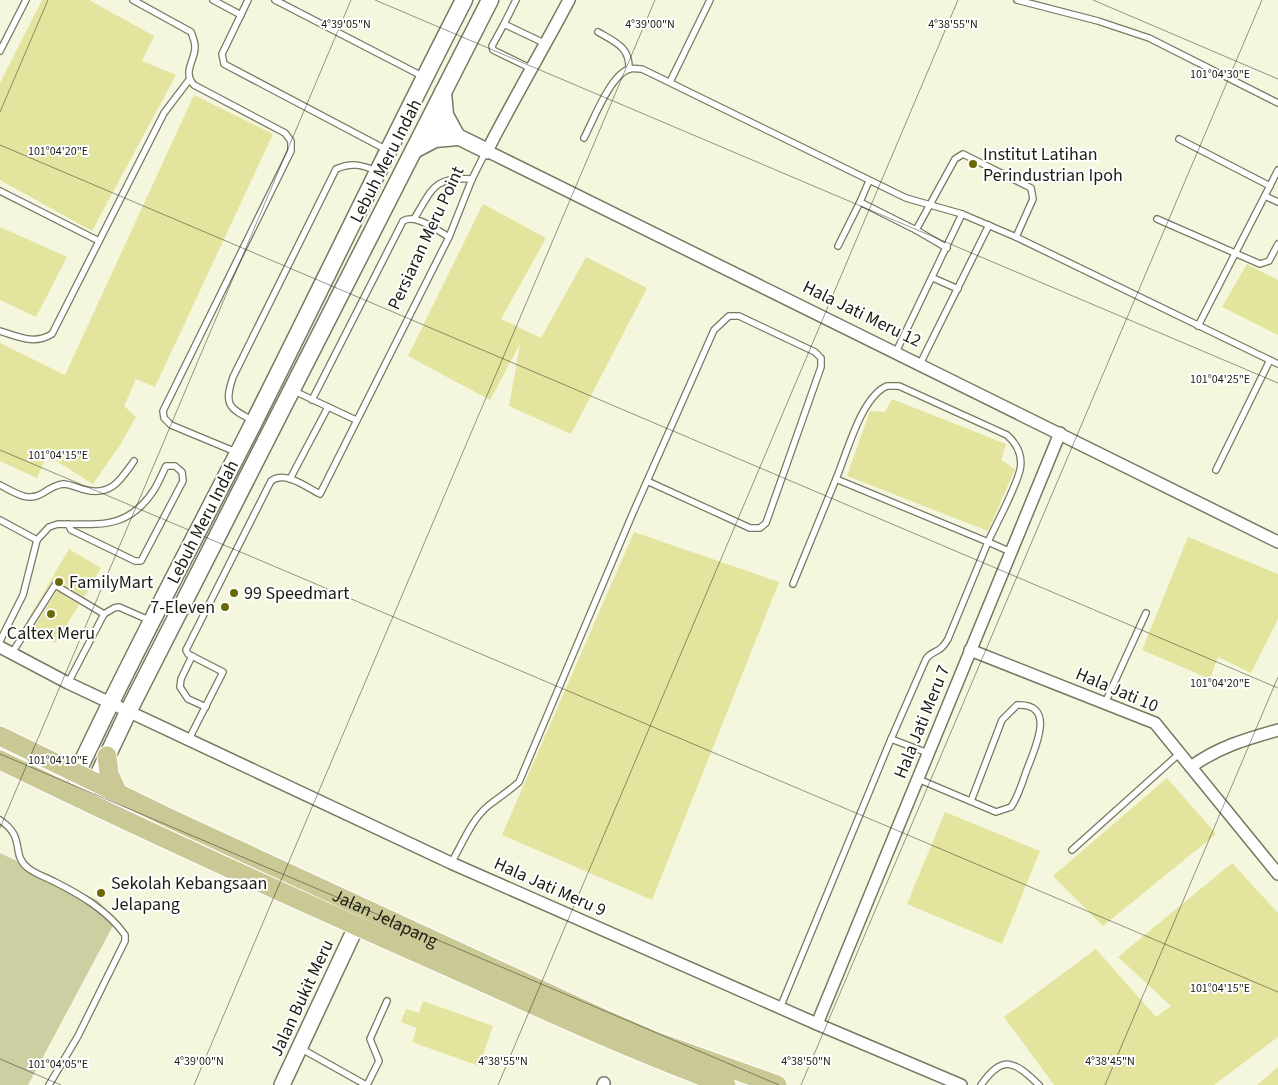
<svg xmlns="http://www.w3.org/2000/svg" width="1278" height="1085" font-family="'Source Sans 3',sans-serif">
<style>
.green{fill:#cdcea1}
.building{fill:#e3e49d}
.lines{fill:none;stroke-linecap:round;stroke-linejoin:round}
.service-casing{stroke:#787863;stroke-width:8}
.minor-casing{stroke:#787863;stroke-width:14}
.tertiary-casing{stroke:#787863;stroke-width:18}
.secondary-casing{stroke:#787863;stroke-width:19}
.primary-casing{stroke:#fff;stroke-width:21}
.service{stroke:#fff;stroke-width:5.5}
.minor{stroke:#fff;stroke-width:11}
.tertiary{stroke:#fff;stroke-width:15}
.secondary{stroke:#fff;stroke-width:16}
.primary{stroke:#cac995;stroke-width:19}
.ticks{fill:none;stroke:#1c1c13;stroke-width:1;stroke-opacity:0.45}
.poi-dot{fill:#6b6905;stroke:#fff;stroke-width:2}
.labels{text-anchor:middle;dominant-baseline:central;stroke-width:4;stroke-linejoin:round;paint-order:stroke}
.poi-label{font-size:18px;fill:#1c1c13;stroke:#fff;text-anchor:start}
.street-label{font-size:18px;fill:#1c1c13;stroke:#fff}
.ticks-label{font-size:12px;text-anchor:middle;fill:#1c1c13;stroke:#fff;stroke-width:4;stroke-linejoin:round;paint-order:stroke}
</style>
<rect width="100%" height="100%" fill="#f5f6de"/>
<!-- green -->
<path class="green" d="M 0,853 L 97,900 L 116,920 L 28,1085 L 0,1085 Z"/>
<!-- building -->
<g class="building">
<path d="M 42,0 L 89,0 L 154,36 L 142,61 L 176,75 L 92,231 L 0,180 L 0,83 Z"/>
<path d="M 194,95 L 273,134 L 155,387 L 136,379 L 124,406 L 136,417 L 120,445 L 93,484 L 47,455 L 37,478 L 0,461 L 0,343 L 65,375 Z"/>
<path d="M 483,204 L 546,238 L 501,319 L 541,338 L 586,257 L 647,288 L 571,434 L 509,406 L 520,344 L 490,400 L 408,356 Z"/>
<path d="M 0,227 L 67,257 L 36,317 L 0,300 Z"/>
<path d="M 1247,264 L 1278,280 L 1278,335 L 1222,307 Z"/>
<path d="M 892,399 L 1006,444 L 1001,460 L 1015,469 L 988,531 L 847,476 L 870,411 L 885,412 Z"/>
<path d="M 634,532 L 779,582 L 652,900 L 502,835 Z"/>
<path d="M 1188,537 L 1278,574 L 1278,619 L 1251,673 L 1218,657 L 1210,679 L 1142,650 Z"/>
<path d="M 69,549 L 101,568 L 84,597 L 57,581 L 52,581 L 25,624 Z"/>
<path d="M 57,591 L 79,605 L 55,643 L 33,629 Z"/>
<path d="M 1167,778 L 1216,834 L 1103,926 L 1053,876 Z"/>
<path d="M 945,812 L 1040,851 L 1002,944 L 907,904 Z"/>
<path d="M 1232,863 L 1278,913 L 1278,1037 L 1214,1085 L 1054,1085 L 1004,1017 L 1096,949 L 1156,1017 L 1171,1006 L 1118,957 Z"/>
<path d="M 423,1001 L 493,1026 L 479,1066 L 412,1042 L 417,1028 L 401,1022 L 406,1009 L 419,1013 Z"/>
<path d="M 1278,1067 L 1278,1085 L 1257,1085 Z"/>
</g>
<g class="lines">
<!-- service casing -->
<g class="service-casing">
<g id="service">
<path d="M 133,0 L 191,32 C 193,37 195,42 195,47 C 195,61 182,72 194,85 L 285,133 L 291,141 L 291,151 L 163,411 L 164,418 L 171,425 L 236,452"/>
<path d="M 213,0 L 241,15"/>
<path d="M 248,0 L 222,54 L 224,64 L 387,150"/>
<path d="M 275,0 L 424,77"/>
<path d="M 1017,0 L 1098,21 L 1149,38 L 1278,103"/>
<path d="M 504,24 L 516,0"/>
<path d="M 598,32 C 615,42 630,47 629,69"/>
<path d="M 0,51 L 26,0"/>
<path d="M 530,68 L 493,50 L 492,46 L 504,24 L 546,44"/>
<path d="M 670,82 L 710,0"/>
<path d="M 584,138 C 593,121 611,73 630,69 C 633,68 638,69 642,69 L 906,198 L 962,214 L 1016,237 L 1278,364"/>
<path d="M 1179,139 L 1270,186"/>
<path d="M 0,191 L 99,241"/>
<path d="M 1265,196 L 1278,202"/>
<path d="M 860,202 L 869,181"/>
<path d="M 414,219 C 433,188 433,177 472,179"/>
<path d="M 1157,219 L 1260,264 L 1269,261 L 1278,244"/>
<path d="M 916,230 L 947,248"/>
<path d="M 838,246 L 860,202 L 916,230 L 955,159 L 963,154 L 1031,188 L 1033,199 L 1016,237"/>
<path d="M 933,278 L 958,289"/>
<path d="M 1198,326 L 1278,170"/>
<path d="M 0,331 C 19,337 34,345 52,334 L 164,113 L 189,80"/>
<path d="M 896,352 L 962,214"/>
<path d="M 920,364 L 989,225"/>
<path d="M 887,386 L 899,386 L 1007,435 C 1017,444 1023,456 1020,470 C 1015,490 997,522 988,542 L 836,479 C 847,453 861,397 887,386 Z"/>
<path d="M 292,390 L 356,420"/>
<path d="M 312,400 L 403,221 C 415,213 438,231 449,237"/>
<path d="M 252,420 C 228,408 224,404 233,377 L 336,169 C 352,162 362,165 377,171"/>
<path d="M 1216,470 L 1270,360"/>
<path d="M 290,479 L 328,407"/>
<path d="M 0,485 C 14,492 28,503 43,493 C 49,489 55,485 63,484 C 71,484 79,489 86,490 C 112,496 121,479 134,461"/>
<path d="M 0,520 L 37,540 L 49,527 L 58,524 C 99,524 128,530 154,490 C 159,482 162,474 166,466 L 175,466 L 182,472 L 183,481 L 141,561 L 135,561 L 71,530 L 68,524"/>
<path d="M 793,584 L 836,479"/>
<path d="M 0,641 L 23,595 L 37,540"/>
<path d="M 12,653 L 55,585 L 104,614 L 114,608 L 119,607 L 151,621"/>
<path d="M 192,656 L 181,679 L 180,687 L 188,699 L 206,707"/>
<path d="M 68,683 L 104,614"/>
<path d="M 1105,703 L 1146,613"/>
<path d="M 189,739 L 223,672 L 188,654 L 186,650 L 271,481 C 285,470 306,487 320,494 L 449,237 L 472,179 L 486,151"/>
<path d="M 891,739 L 926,659 C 933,649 939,655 948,639 L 988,542 L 1011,552"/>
<path d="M 918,779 L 996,812 L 1011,807 C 1018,797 1022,783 1026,772 C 1034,750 1058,703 1017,705 L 1002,720 L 971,801"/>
<path d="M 0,820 C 27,838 10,854 28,868 C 35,874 46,877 55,882 C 81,895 108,911 125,935 L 125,941 L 78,1036 L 49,1085"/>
<path d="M 1072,850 L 1180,753"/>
<path d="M 451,863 C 462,845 471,820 488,806 C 498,798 509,791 519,782 L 632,515 L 714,330 L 729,316 L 739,316 L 815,352 L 821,358 L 821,367 L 766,523 L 760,528 L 750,528 L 647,481"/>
<path d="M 780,1008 L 891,739 L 928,753"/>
<path d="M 300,1048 L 366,1085"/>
<path d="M 367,1085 L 379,1061 L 370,1039 L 387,1001"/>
<path d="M 981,1085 C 1003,1054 1014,1061 1039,1085"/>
</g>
</g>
<!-- minor casing -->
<g class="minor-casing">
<g id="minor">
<path d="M 569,0 C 542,51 513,100 487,151 L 1278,542"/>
<path d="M 0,647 L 68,683 L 451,863 L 817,1024 L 961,1085"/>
<path d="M 970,650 L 1155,723 L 1278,874"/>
<path d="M 1191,767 C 1218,747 1246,739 1278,730"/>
<path d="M 817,1024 L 1060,433"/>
<path d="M 603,1085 L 604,1083"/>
</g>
</g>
<!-- tertiary casing -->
<g class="tertiary-casing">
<g id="tertiary">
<path d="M 428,122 L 487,151"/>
<path d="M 282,1085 L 356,927"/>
</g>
</g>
<!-- secondary casing -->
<g class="secondary-casing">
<g id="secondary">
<path d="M 414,150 L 435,139 L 457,137 L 445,115 L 443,92"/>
<path d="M 77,784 L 77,773 C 132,655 194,540 253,424 C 324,283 392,140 464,0"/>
<path d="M 79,799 L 95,782 L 129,710 L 490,0"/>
</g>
</g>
<!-- primary casing -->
<g class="primary-casing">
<g id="primary">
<path id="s1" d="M 0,736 L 171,819 L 606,1020 L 657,1042 L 777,1085"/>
<path d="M 107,756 L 109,774 L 118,793"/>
<path d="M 0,760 C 151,834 304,903 458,971 C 547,1011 635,1052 726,1085"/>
</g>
</g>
<!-- service -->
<use href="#service" class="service"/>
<!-- minor -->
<use href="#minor" class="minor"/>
<!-- tertiary -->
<use href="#tertiary" class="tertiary"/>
<!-- secondary -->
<use href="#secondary" class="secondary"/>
<!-- primary -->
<use href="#primary" class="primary"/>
</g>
<!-- ticks -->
<path class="ticks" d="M 375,0 L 1278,383M 1093,0 L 1278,79M 0,112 L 48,0M 0,145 L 1278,688M 0,450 L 1278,992M 0,754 L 779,1085M 0,828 L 351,0M 0,1059 L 61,1085M 194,1085 L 655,0M 498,1085 L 958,0M 801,1085 L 1262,0M 1105,1085 L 1278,677"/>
<!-- markers -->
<g class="poi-dot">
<circle cx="973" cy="164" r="5"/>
<circle cx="59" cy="582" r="5"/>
<circle cx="234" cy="593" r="5"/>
<circle cx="225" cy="607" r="5"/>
<circle cx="51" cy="614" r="5"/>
<circle cx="101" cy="893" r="5"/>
</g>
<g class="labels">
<!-- poi labels -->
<g class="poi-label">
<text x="983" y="154">Institut Latihan<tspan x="983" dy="21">Perindustrian Ipoh</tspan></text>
<text x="69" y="582">FamilyMart</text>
<text x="244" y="593">99 Speedmart</text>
<text x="215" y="607" text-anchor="end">7-Eleven</text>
<text x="51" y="633" text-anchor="middle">Caltex Meru</text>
<text x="111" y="883">Sekolah Kebangsaan<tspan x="111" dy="21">Jelapang</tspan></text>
</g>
<!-- street labels -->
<g class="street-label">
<text transform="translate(386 161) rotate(-63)">Lebuh Meru Indah</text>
<text transform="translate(426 238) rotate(-65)">Persiaran Meru Point</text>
<text transform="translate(862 314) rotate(26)">Hala Jati Meru 12</text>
<text transform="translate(203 522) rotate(-63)">Lebuh Meru Indah</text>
<text transform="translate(1117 690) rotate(23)">Hala Jati 10</text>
<text transform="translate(922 722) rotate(-68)">Hala Jati Meru 7</text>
<text transform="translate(550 887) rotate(24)">Hala Jati Meru 9</text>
<text stroke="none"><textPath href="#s1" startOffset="426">Jalan Jelapang</textPath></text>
<text transform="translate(302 998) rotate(-65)">Jalan Bukit Meru</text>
</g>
</g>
<g class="ticks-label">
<text x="346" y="28">4°39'05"N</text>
<text x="650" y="28">4°39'00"N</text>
<text x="953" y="28">4°38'55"N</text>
<text x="1220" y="78">101°04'30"E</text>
<text x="58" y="155">101°04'20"E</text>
<text x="1220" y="383">101°04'25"E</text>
<text x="58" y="459">101°04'15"E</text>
<text x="1220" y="687">101°04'20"E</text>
<text x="58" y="764">101°04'10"E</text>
<text x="1220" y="992">101°04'15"E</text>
<text x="199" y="1065">4°39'00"N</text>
<text x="503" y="1065">4°38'55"N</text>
<text x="806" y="1065">4°38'50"N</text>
<text x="1110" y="1065">4°38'45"N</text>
<text x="58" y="1068">101°04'05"E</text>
</g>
</svg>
